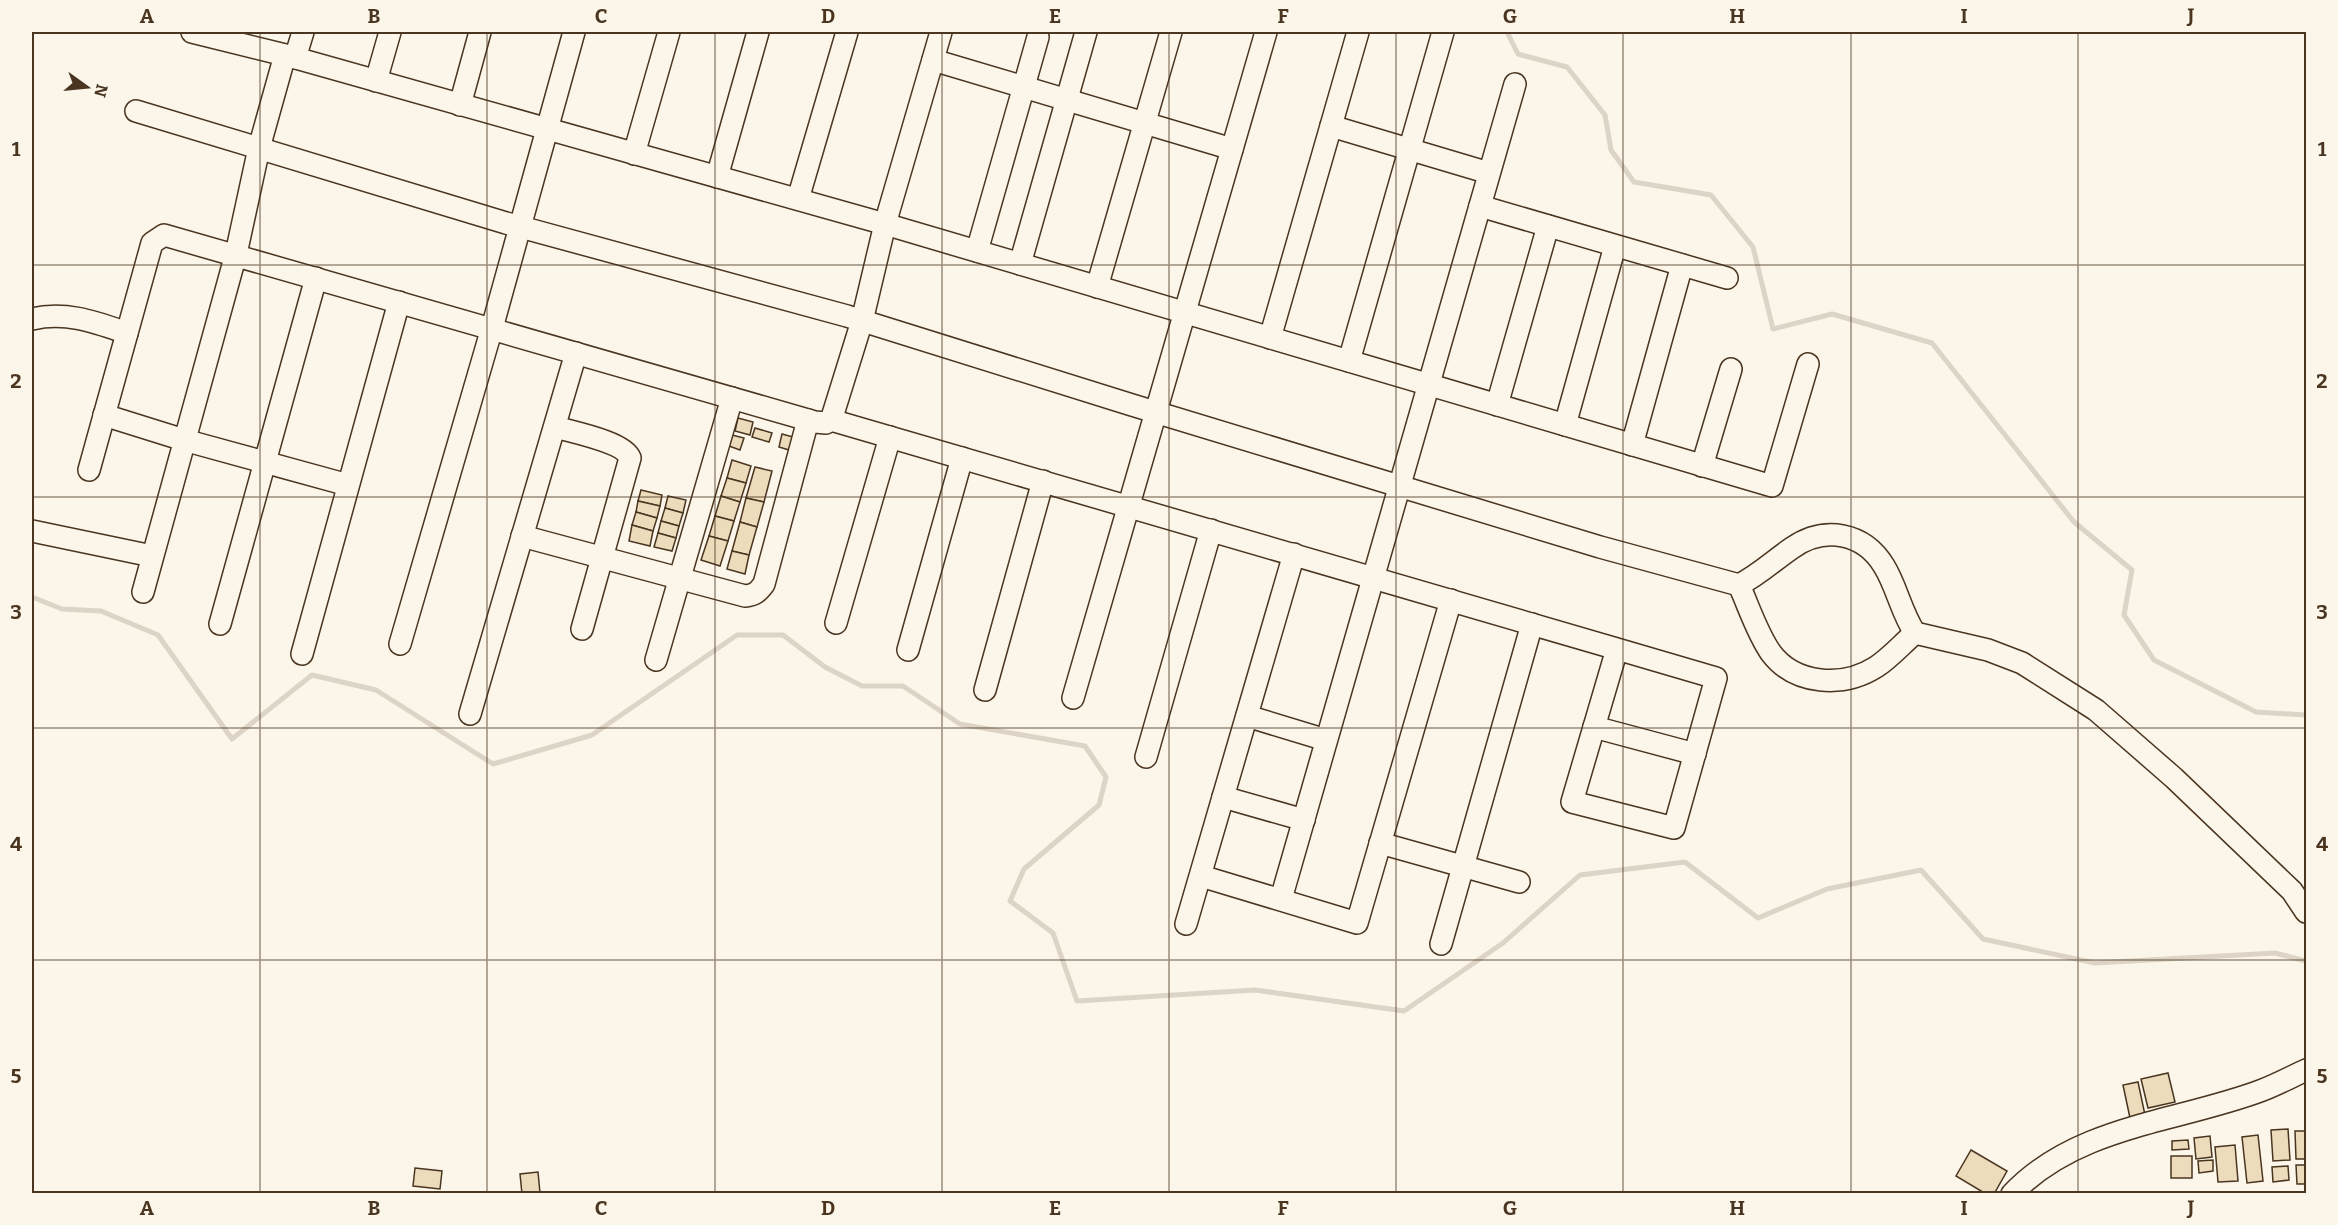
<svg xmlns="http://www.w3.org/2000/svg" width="2338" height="1225" font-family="Bitter,serif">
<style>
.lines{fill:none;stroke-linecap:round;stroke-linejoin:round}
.stream{stroke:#dcd4c6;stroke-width:5}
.building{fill:#ecdcbc;stroke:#4a3520;stroke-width:1.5}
.minor-casing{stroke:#4a3520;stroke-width:24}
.minor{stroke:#fbf6e9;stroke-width:21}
.grid{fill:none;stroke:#4a3520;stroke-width:1.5;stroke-opacity:0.55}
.neatline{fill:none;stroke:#4a3520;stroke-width:2}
.grid-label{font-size:20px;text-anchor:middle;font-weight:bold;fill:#4a3520}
</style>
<rect width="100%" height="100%" fill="#fbf6e9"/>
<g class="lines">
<!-- stream -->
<g class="stream">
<path d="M 1507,32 L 1518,54 L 1567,67 L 1605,115 L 1611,150 L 1634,182 L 1711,195 L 1753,247 L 1773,329 L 1832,314 L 1932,343 L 2074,522 L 2132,570 L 2124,615 L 2154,660 L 2256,712 L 2306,715"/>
<path d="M 32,597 L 62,609 L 101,611 L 158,635 L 232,739 L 312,675 L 376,690 L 493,764 L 592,735 L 737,635 L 783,635 L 825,667 L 862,686 L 903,686 L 960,724 L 1085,746 L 1106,777 L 1099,805 L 1024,869 L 1010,901 L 1053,933 L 1077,1001 L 1255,990 L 1404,1011 L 1503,943 L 1580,875 L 1685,862 L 1758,918 L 1827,889 L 1921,870 L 1983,939 L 2095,963 L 2275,953 L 2306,961"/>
</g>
</g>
<!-- building -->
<g class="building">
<path d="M 738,418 L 753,422 L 750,435 L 735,431 Z"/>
<path d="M 755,428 L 772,433 L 769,442 L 752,437 Z"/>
<path d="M 782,434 L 793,437 L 789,450 L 779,447 Z"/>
<path d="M 732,435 L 744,438 L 740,450 L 729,446 Z"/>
<path d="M 732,460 L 751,466 L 746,483 L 727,478 Z"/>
<path d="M 755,467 L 772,471 L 764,502 L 746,498 Z"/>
<path d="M 727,478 L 746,483 L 740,502 L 721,496 Z"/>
<path d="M 641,490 L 662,495 L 660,506 L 638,501 Z"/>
<path d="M 668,496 L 686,500 L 683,513 L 665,508 Z"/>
<path d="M 721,496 L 740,502 L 734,521 L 715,516 Z"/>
<path d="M 746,498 L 764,502 L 757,527 L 740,522 Z"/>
<path d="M 638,501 L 660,506 L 657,518 L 636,512 Z"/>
<path d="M 665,508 L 683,513 L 679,526 L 661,521 Z"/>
<path d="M 636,512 L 657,518 L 653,531 L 632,525 Z"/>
<path d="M 715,516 L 734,521 L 728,541 L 709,536 Z"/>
<path d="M 661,521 L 679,526 L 676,538 L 658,533 Z"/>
<path d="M 740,522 L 757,527 L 749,555 L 732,551 Z"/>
<path d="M 632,525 L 653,531 L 650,546 L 629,541 Z"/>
<path d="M 658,533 L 676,538 L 672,551 L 654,547 Z"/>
<path d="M 709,536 L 728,541 L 720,566 L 701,560 Z"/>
<path d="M 732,551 L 749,555 L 745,574 L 727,569 Z"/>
<path d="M 2168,1073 L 2175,1102 L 2148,1108 L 2141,1079 Z"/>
<path d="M 2138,1082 L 2145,1115 L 2130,1118 L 2123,1085 Z"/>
<path d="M 2288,1129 L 2290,1160 L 2273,1161 L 2271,1130 Z"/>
<path d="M 2295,1131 L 2306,1131 L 2306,1159 L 2296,1159 Z"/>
<path d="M 2258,1135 L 2263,1181 L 2247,1183 L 2242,1137 Z"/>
<path d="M 2210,1136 L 2212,1157 L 2196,1159 L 2194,1138 Z"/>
<path d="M 2188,1140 L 2189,1149 L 2172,1150 L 2172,1141 Z"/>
<path d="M 2235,1145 L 2238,1181 L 2218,1182 L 2215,1147 Z"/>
<path d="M 1971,1150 L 2007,1171 L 1994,1194 L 1986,1194 L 1956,1176 Z"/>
<rect x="2171" y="1156" width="21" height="22"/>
<path d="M 2213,1160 L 2213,1171 L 2199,1173 L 2198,1161 Z"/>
<path d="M 2296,1165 L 2306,1165 L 2306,1184 L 2297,1184 Z"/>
<path d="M 2288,1166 L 2289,1180 L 2273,1182 L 2272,1167 Z"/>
<path d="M 415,1168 L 442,1171 L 440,1189 L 413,1186 Z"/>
<path d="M 538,1172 L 540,1193 L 522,1194 L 520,1174 Z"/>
</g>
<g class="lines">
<!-- minor casing -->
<g class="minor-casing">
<g id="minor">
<path d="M 192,32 L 285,55"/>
<path d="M 295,58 L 303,32"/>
<path d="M 933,60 L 1232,149"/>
<path d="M 376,81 L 390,32"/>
<path d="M 460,105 L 480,32"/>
<path d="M 136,111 L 506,223 L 847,316 L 1132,405 L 1600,547 L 1739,585 C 1760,574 1773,561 1792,548 C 1825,525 1864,533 1884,566 C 1897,587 1901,612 1915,633 L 1988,650 L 2022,663 L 2096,710 L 2174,778 L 2292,891 L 2306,912"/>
<path d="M 1331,126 L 1489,173"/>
<path d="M 634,154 L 669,32"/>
<path d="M 717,177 L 758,32"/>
<path d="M 798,199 L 847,32"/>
<path d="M 1480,206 L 1727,278"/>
<path d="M 977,251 L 1038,37"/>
<path d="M 1020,264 L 1086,32"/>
<path d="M 1097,287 L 1171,32"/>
<path d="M 32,319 C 66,311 95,322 127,333"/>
<path d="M 1270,338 L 1358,32"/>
<path d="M 1349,361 L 1443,32"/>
<path d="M 1497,405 L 1548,226"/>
<path d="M 104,415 L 184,440 L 348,485"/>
<path d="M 831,420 L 1617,649 L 1716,678 L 1674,828 L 1572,802 L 1617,649"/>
<path d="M 1565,425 L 1615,246"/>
<path d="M 555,427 C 572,432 624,442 630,458 L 582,629"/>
<path d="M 1632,445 L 1682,265"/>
<path d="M 1702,466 L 1731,369"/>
<path d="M 89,470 L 152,243 L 164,235 L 815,422 L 826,423 L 831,420 L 834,411 L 862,321 L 885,224 L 941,32"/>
<path d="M 32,531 L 152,556"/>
<path d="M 522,536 L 745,596 C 755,595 758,592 764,584 L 808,420"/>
<path d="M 1739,585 C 1749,607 1757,633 1771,653 C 1795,685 1843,688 1876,667 C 1890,658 1902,644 1915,633"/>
<path d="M 143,592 L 236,254 L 259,148 L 285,55 L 885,224 L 1772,486 L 1808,364"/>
<path d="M 836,623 L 890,437"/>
<path d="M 220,624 L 316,278"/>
<path d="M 400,644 L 492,328 L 574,32"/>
<path d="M 908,650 L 962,458"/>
<path d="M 302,654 L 399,302"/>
<path d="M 656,660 L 732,398"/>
<path d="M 985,690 L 1043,481"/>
<path d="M 1073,698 L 1266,32"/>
<path d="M 470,714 L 576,353"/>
<path d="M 1247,716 L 1326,740"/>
<path d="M 1594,727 L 1695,754"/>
<path d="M 1146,757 L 1211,530"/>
<path d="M 1223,797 L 1304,820"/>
<path d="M 1380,843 L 1519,882"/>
<path d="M 1201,876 L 1357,923 L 1451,600"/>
<path d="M 1281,899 L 1515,84"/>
<path d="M 1186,924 L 1294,554"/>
<path d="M 1441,944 L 1532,624"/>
<path d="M 2012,1194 C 2076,1126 2177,1122 2260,1091 C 2276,1085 2291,1077 2306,1070"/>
</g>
</g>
<!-- minor -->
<use href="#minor" class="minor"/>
</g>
<!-- grid -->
<path class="grid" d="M 260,32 L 260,1194M 487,32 L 487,1194M 715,32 L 715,1194M 942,32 L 942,1194M 1169,32 L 1169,1194M 1396,32 L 1396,1194M 1623,32 L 1623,1194M 1851,32 L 1851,1194M 2078,32 L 2078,1194M 32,265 L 2306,265M 32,497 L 2306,497M 32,728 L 2306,728M 32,960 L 2306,960"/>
<!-- border -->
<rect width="2338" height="1225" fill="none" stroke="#fbf6e9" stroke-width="66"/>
<!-- north arrow -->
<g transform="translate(87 87) rotate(105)" stroke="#fbf6e9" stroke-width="4.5" paint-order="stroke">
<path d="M0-4.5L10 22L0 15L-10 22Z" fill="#4a3520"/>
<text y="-9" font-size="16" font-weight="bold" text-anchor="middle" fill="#4a3520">N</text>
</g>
<rect x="33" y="33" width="2272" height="1159" class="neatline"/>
<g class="grid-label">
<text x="147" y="23">A</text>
<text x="374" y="23">B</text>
<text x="601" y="23">C</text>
<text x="828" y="23">D</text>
<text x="1055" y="23">E</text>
<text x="1283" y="23">F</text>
<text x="1510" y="23">G</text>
<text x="1737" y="23">H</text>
<text x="1964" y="23">I</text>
<text x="2191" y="23">J</text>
<text x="16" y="156">1</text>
<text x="2322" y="156">1</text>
<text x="16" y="388">2</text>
<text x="2322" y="388">2</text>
<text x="16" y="619">3</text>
<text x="2322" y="619">3</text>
<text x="16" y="851">4</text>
<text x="2322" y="851">4</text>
<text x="16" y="1083">5</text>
<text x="2322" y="1083">5</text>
<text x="147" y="1215">A</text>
<text x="374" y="1215">B</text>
<text x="601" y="1215">C</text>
<text x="828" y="1215">D</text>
<text x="1055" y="1215">E</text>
<text x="1283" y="1215">F</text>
<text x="1510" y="1215">G</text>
<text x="1737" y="1215">H</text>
<text x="1964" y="1215">I</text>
<text x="2191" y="1215">J</text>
</g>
</svg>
